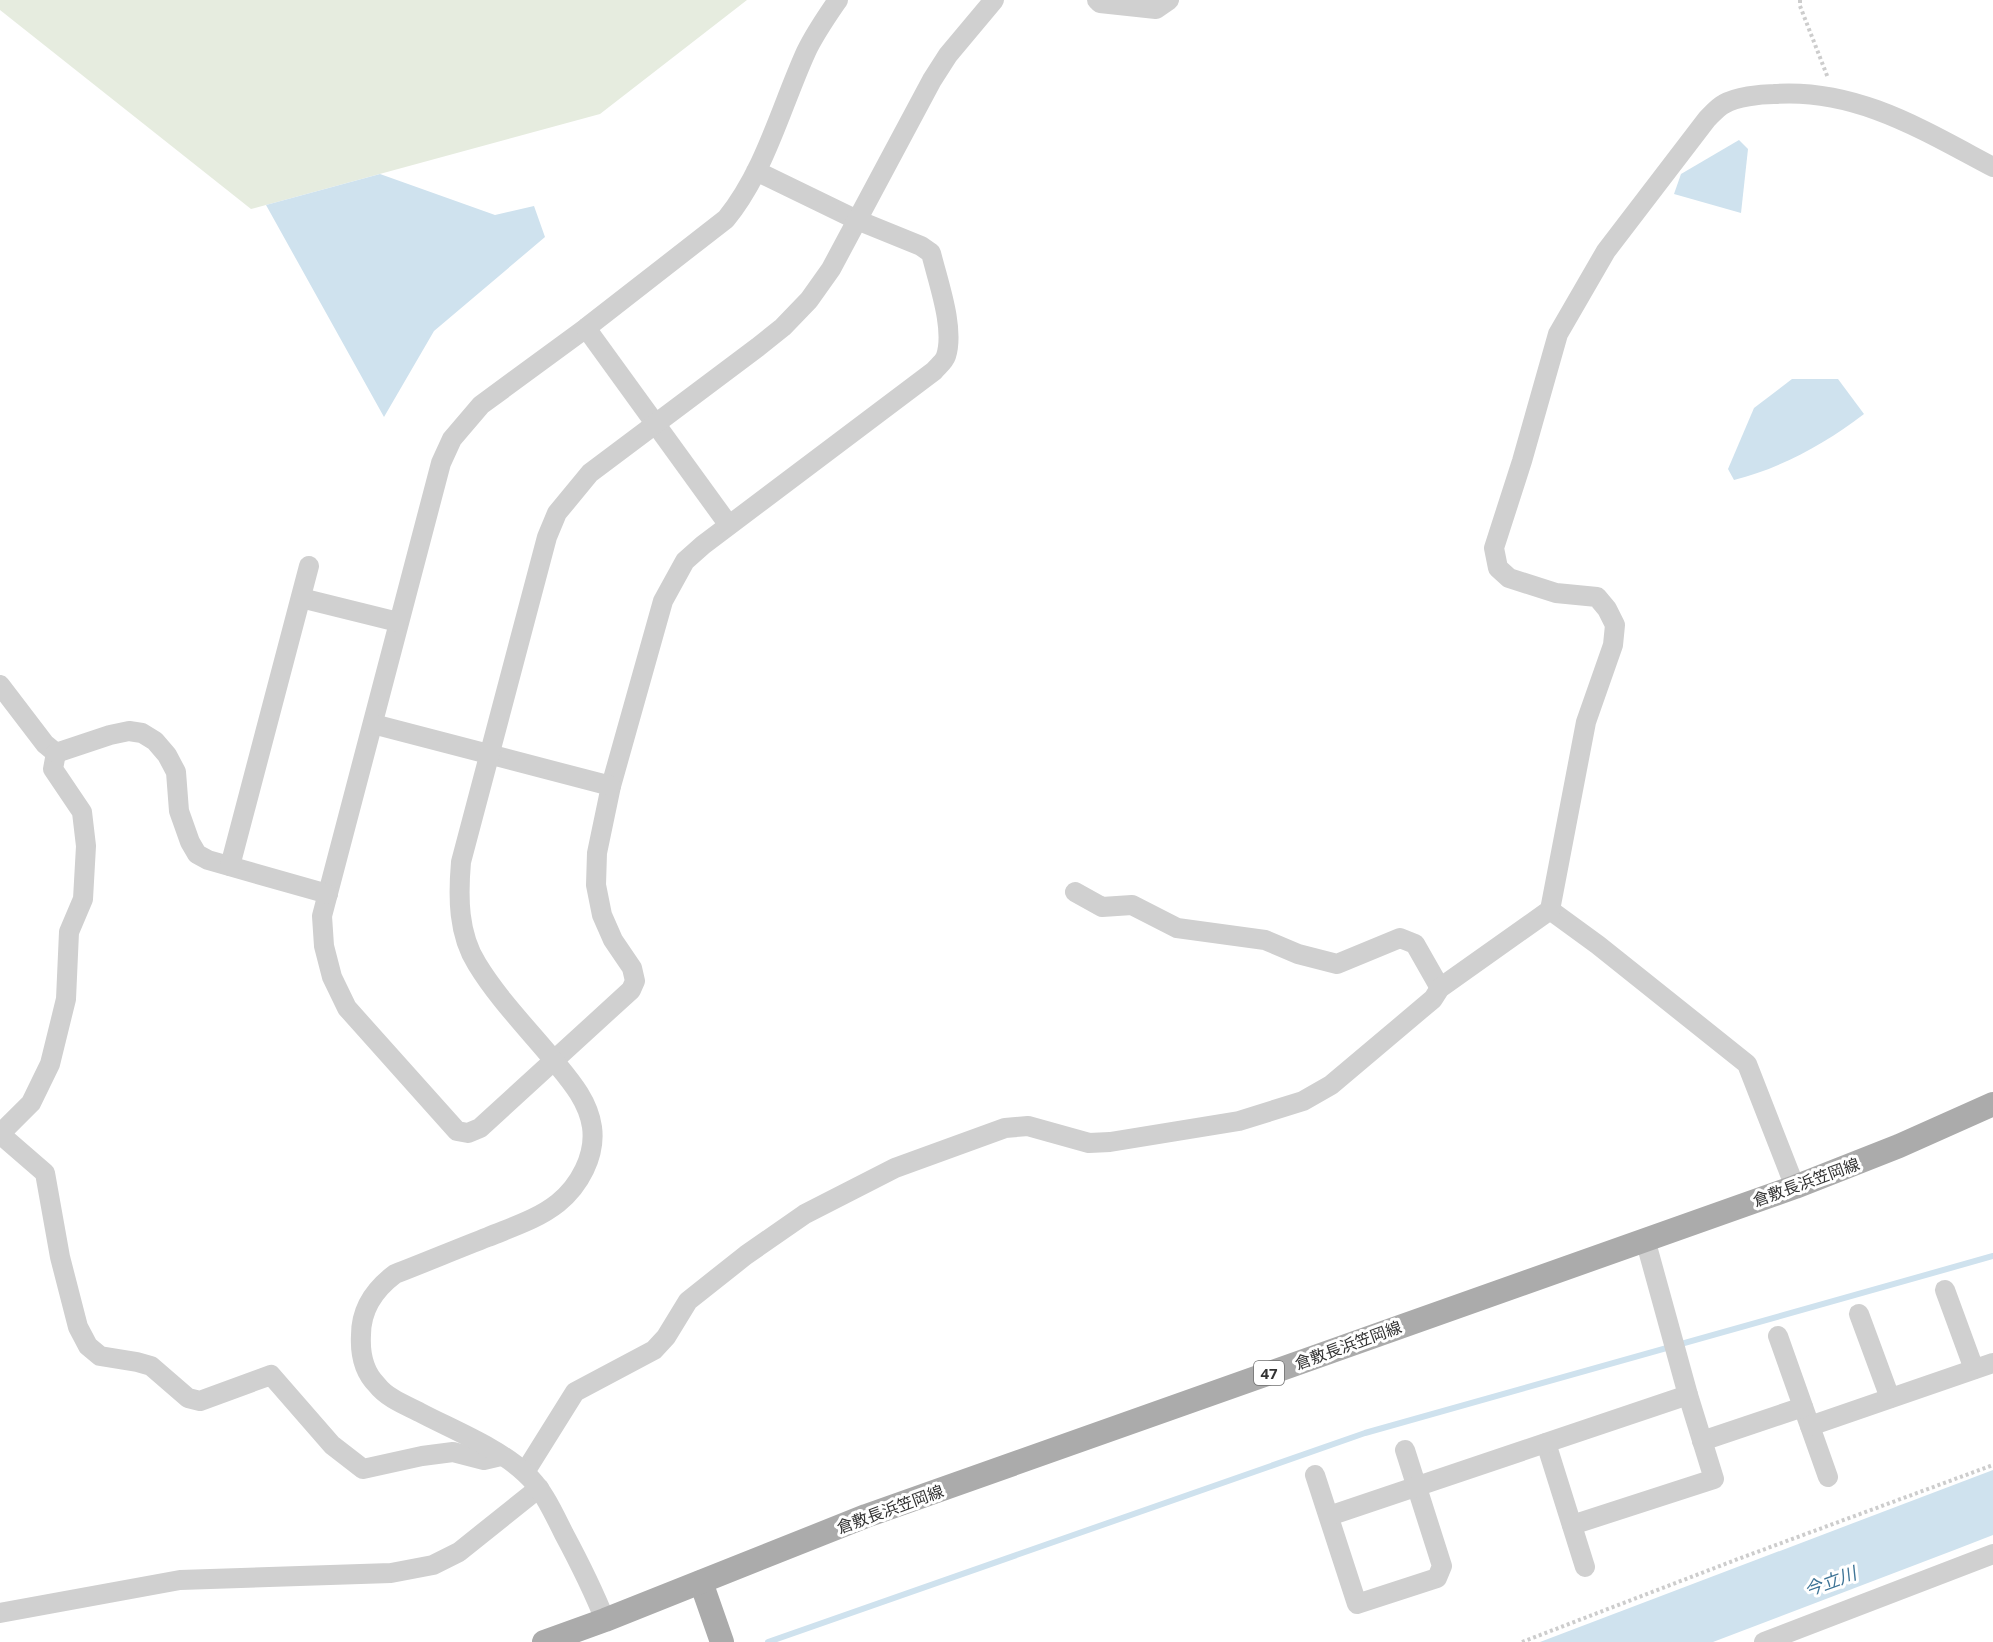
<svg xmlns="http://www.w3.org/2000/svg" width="1993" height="1642" font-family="'Noto Sans','Noto Sans JP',sans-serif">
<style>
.green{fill:#e6ecdf}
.water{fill:#cfe2ee}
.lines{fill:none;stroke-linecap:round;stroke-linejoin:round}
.stream{stroke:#cfe2ee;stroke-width:6}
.path{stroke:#cdcdcd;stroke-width:4;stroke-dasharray:3 3;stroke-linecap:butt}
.minor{stroke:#d0d0d0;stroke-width:20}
.major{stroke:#ababab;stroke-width:24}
.labels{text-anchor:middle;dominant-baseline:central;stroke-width:6;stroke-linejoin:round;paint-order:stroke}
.shield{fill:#fff;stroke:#707070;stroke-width:1.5}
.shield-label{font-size:15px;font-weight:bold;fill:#333}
.street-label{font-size:16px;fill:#333;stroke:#fff}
.water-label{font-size:18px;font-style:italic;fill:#3f7597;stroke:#fff}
</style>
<rect width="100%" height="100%" fill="#fff"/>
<!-- green -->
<path class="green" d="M 0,0 L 747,0 L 600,114 L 251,209 L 0,10 Z"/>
<!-- water -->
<g class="water">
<path d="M 1739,140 L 1748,149 L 1741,213 L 1674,194 L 1681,174 Z"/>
<path d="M 380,174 L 495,215 L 534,206 L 545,237 L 434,331 L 384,417 L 266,205 Z"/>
<path d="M 1792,379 L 1838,379 L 1864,414 C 1825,444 1781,468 1734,480 L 1728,469 L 1754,408 Z"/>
<path d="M 1993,1470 L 1993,1535 L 1957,1549 L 1713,1642 L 1540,1642 Z"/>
</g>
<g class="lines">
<!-- stream -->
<path class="stream" d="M 768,1642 L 1365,1433 L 1993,1256"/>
<!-- path -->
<g class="path">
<path d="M 1800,0 L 1800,6 L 1828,78"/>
<path d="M 1522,1642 L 1738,1559 L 1993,1465"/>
</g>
<!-- minor -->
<g class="minor">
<path d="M 1097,0 L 1100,3 L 1156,9 L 1169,0"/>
<path d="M 756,171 L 857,220 L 921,246 L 931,253 C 938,282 955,328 946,356 C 944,362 938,366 934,371 L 703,545 L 685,561 L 663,601 L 611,786 L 597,853 L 596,885 L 602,915 L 613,940 L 632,968 L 635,981 L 631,990 L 480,1128 L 468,1133 L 457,1131 L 347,1008 L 332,977 L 324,946 L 322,916 L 441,463 L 452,439 L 481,405 L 586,328 L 726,219 C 765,171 781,107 806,52 C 815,33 827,16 838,0"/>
<path d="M 586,328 L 728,524"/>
<path d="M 301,598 L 398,622"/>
<path d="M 0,685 L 45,744 L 56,753"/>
<path d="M 373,724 L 611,786"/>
<path d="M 56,753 L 53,769 L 82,812 L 86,846 L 83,899 L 69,932 L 66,999 L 50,1064 L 31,1103 L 0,1134 L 45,1173 L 60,1257 L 78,1327 L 88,1346 L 100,1356 L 137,1362 L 151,1366 L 188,1398 L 200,1401 L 271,1375 L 332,1445 L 363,1469 L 422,1456 L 453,1452 L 484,1460 L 501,1456"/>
<path d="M 56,753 L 110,735 L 129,731 L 142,733 L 155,741 L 167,755 L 176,772 L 179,811 L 190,842 L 197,854 L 208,860 L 328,894"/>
<path d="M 230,866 L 309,566"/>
<path d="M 1075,892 L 1102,907 L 1132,905 L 1177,928 L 1265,940 L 1298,954 L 1337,964 L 1400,938 L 1415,944 L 1440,988"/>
<path d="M 1550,910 L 1598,945 L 1747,1064 L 1795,1187"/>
<path d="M 1945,1290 L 1974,1369"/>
<path d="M 1859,1314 L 1890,1398"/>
<path d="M 1778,1336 L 1828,1477"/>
<path d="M 1810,1426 L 1993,1363"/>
<path d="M 1702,1441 L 1803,1407"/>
<path d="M 1546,1443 L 1585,1567"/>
<path d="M 525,1472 L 575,1392 L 654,1350 L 666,1337 L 688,1301 L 746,1255 L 805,1214 L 895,1168 L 1005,1128 L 1028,1126 L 1089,1143 L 1110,1142 L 1239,1121 L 1303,1101 L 1331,1085 L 1433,999 L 1440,988 L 1550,910 L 1586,722 L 1613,645 L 1615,625 L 1607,609 L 1597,597 L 1556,593 L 1509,578 L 1498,568 L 1494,548 L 1522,461 L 1558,334 L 1606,251 L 1707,119 C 1712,114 1718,107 1724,104 C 1736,97 1760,94 1774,94 C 1856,88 1923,130 1993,167"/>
<path d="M 1315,1475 L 1357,1604 L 1437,1578 L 1442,1566 L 1405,1450"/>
<path d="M 1329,1516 L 1688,1395"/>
<path d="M 1572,1525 L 1714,1479 L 1688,1395 L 1645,1239"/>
<path d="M 0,1613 L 180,1580 L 391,1573 L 433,1565 L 459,1552 L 539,1488"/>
<path d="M 605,1620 C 593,1590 579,1562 564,1534 C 553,1512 543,1489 525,1473 C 499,1448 451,1429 419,1412 C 405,1405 387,1398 377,1385 C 364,1372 360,1353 361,1335 C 361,1309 375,1289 395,1274 C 426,1262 457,1249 488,1237 C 512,1227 538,1219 558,1203 C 579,1186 596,1156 592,1127 C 588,1099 568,1078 551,1057 C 526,1027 497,997 477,964 C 458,934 458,897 461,862 L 547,537 L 557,513 L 590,473 L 758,347 L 783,327 L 809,300 L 831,269 L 932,80 L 948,55 L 994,0"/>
<path d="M 1764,1642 L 1993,1554"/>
</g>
<!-- major -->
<g class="major">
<path d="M 701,1582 L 722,1642"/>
<path d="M 544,1642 L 605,1620 L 866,1516 L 1795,1187 L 1899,1146 L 1993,1104"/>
</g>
</g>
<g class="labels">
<!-- shield labels -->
<rect class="shield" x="1254" y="1361" width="30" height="24" rx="4.5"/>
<g class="shield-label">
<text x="1269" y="1373">47</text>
</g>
<!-- street labels -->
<g class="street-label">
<text transform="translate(1806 1182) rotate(-20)">倉敷長浜笠岡線</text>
<text transform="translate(1348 1345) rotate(-20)">倉敷長浜笠岡線</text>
<text transform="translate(890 1509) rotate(-20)">倉敷長浜笠岡線</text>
</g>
<!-- water labels -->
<g class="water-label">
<text transform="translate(1830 1581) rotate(-20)">今立川</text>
</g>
</g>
</svg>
